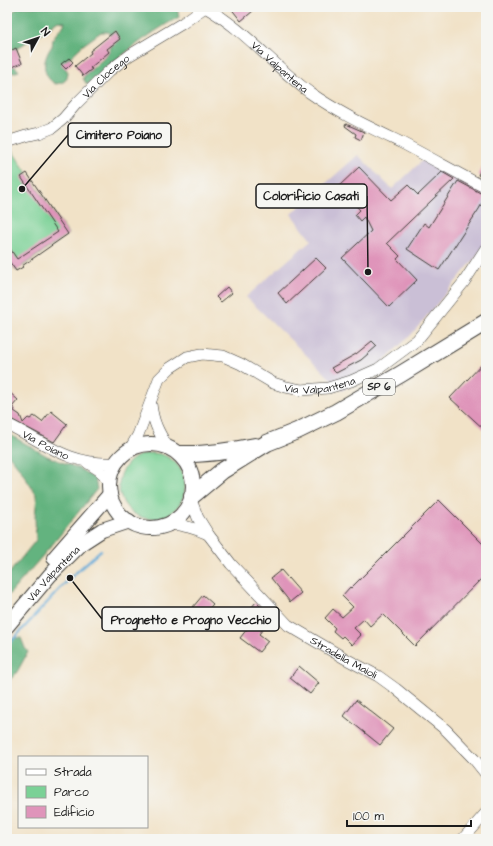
<svg xmlns="http://www.w3.org/2000/svg" width="493" height="846" font-family="'Architects Daughter',sans-serif">
<style>
.industrial{fill:#cabfd6}
.green{fill:#7bd196;stroke:#4c7659}
.forest{fill:#64b37f;stroke:#40684e}
.lines{fill:none;stroke-linecap:round;stroke-linejoin:round}
.stream{stroke:#5ea8d6;stroke-width:2.5}
.building{fill:#df94ba}
.minor-casing{stroke:#3c3a36;stroke-width:12}
.major-casing{stroke:#3c3a36;stroke-width:16}
.highway-casing{stroke:#3c3a36;stroke-width:18}
.minor{stroke:#fff;stroke-width:11}
.major{stroke:#fff;stroke-width:14}
.highway{stroke:#fff;stroke-width:16}
.labels{text-anchor:middle;dominant-baseline:central;stroke-width:4;stroke-linejoin:round;paint-order:stroke}
.shield{fill:#f6f6f2;stroke:#5d5d5c;stroke-width:1}
.shield-label{font-size:10px;font-weight:bold;fill:#1c1c1c}
.street-label{font-size:11px;fill:#1c1c1c;stroke:#f6f6f2}
.leader{fill:none;stroke:#1c1c1c;stroke-width:1.5}
.callout-dot{fill:#1c1c1c;stroke:#f6f6f2;stroke-width:1.5}
.callout{fill:#f6f6f2;stroke:#1c1c1c;stroke-width:1.5}
.callout-label{font-size:12px;text-anchor:middle;font-weight:bold;fill:#1c1c1c}
</style>
<rect width="100%" height="100%" fill="#f6f6f2"/>
<filter id="ink" filterUnits="userSpaceOnUse"><feTurbulence type="fractalNoise" baseFrequency=".025" numOctaves="2"/><feDisplacementMap in="SourceGraphic" scale="8" xChannelSelector="R" yChannelSelector="G"/><feConvolveMatrix kernelMatrix="1 2 1 2 8 2 1 2 1" color-interpolation-filters="sRGB"/></filter>
<filter id="wash" filterUnits="userSpaceOnUse"><feTurbulence type="fractalNoise" baseFrequency=".012" numOctaves="4" result="noise"/><feDisplacementMap in="SourceGraphic" scale="16" xChannelSelector="R" yChannelSelector="G"/><feGaussianBlur stdDeviation="0.9" result="paint"/><feColorMatrix in="noise" values="0 0 0 0 0 0 0 0 0 0 0 0 0 0 0 0 0 1.4 0 .05"/><feComposite in="paint" operator="in"/></filter>
<g filter="url(#wash)">
<rect width="100%" height="100%" fill="#f1e2c7"/>
<!-- industrial -->
<path class="industrial" d="M 358,155 L 392,189 L 423,160 L 486,192 L 486,240 L 477,256 L 411,335 L 371,372 L 342,391 L 329,377 L 246,297 L 311,240 L 291,214 Z"/>
<!-- green -->
<g class="green">
<path d="M 7,143 L 68,234 L 16,271 L 7,258 Z"/>
<circle cx="152" cy="486" r="33"/>
</g>
<!-- forest -->
<g class="forest">
<path d="M 19,7 L 177,7 L 179,17 C 145,35 116,60 87,85 L 83,78 C 94,63 111,60 113,38 L 108,32 L 101,32 L 83,45 L 67,60 L 64,66 L 68,72 C 67,81 65,82 56,84 C 45,79 42,66 47,55 C 48,52 50,49 52,46 C 53,43 52,39 54,37 C 57,31 62,30 65,22 L 58,21 L 38,36 L 31,39 L 12,52 L 12,63 L 19,71 L 7,74 L 7,16 Z"/>
<path d="M 7,433 L 47,456 L 80,469 L 95,479 L 97,489 L 52,545 L 7,597 L 7,576 L 36,540 L 35,517 L 37,496 L 20,469 L 7,453 Z"/>
<path d="M 8,638 L 21,638 L 25,648 L 28,652 L 17,672 L 7,683 L 7,639 Z"/>
</g>
<g class="lines">
<!-- stream -->
<path class="stream" d="M 7,646 L 70,578 L 101,550"/>
</g>
<g id="blocks">
<!-- building -->
<g class="building">
<path d="M 230,7 L 250,7 L 253,11 L 241,21 Z"/>
<path d="M 115,31 L 120,39 L 107,49 L 109,52 L 90,68 L 92,69 L 83,76 L 75,66 L 91,53 L 90,51 Z"/>
<path d="M 16,48 L 22,63 L 12,67 L 9,60 L 11,59 L 8,52 Z"/>
<path d="M 69,58 L 73,62 L 66,69 L 61,64 Z"/>
<path d="M 346,124 L 364,132 L 361,140 L 355,137 L 356,134 L 345,126 Z"/>
<path d="M 486,160 L 486,179 L 478,175 Z"/>
<path d="M 359,167 L 391,200 L 408,185 L 418,195 L 442,172 L 454,179 L 387,243 L 400,256 L 397,259 L 417,280 L 389,307 L 342,258 L 371,231 L 364,217 L 360,221 L 355,215 L 360,210 L 338,187 Z"/>
<path d="M 27,173 L 68,234 L 22,266 L 23,267 L 16,271 L 7,258 L 7,244 L 17,259 L 58,232 L 21,177 Z"/>
<path d="M 458,181 L 486,196 L 479,209 L 439,270 L 407,249 L 424,223 L 429,227 Z"/>
<path d="M 316,258 L 326,268 L 287,304 L 278,293 Z"/>
<path d="M 227,287 L 232,293 L 221,302 L 216,297 Z"/>
<path d="M 372,341 L 377,346 L 361,360 L 336,373 L 331,368 L 356,354 Z"/>
<path d="M 486,360 L 486,431 L 450,398 Z"/>
<path d="M 7,390 L 18,400 L 12,407 L 15,409 L 14,411 L 20,415 L 23,423 L 28,418 L 30,419 L 34,416 L 42,422 L 51,411 L 67,424 L 54,442 L 7,417 Z"/>
<path d="M 439,500 L 486,547 L 486,574 L 415,646 L 383,614 L 370,626 L 364,619 L 354,628 L 361,635 L 352,645 L 343,636 L 341,638 L 333,631 L 335,628 L 325,618 L 333,609 L 342,617 L 353,607 L 342,596 L 350,587 L 351,588 Z"/>
<path d="M 281,570 L 301,593 L 290,602 L 271,578 Z"/>
<path d="M 203,595 L 213,604 L 197,622 L 187,614 Z"/>
<path d="M 256,602 L 272,618 L 259,634 L 268,641 L 259,652 L 240,638 L 255,619 L 247,613 Z"/>
<path d="M 299,666 L 319,683 L 310,694 L 290,678 Z"/>
<path d="M 356,700 L 393,729 L 380,745 L 344,716 Z"/>
</g>
</g>
</g>
<g filter="url(#ink)">
<use href="#blocks" fill-opacity="0" stroke="#3c3a36" stroke-width="1"/>
<g class="lines">
<!-- minor casing -->
<g class="minor-casing">
<g id="minor">
<path id="s1" d="M 205,7 C 244,29 273,65 309,92 C 337,112 369,127 400,142 C 429,157 457,173 486,188"/>
<path id="s2" d="M 7,142 L 26,136 L 39,133 L 52,128 L 63,119 L 76,104 L 109,71 L 130,55 L 183,23 L 205,7"/>
<path d="M 151,404 C 153,422 158,431 167,446"/>
<path id="s3" d="M 7,424 C 46,443 69,466 116,463"/>
<path id="s4" d="M 130,449 L 138,435 L 159,379 L 170,368 L 187,357 L 202,354 L 223,356 L 241,364 L 273,383 L 286,387 L 301,390 L 328,388 L 351,381 L 378,369 L 417,340 L 464,282 L 486,248"/>
<path d="M 88,463 L 99,470 L 109,482"/>
<path id="s5" d="M 191,500 L 198,518 L 208,534 L 231,564 L 288,625 L 346,659 L 378,676 L 396,689 L 446,730 L 474,759 L 486,774"/>
<path d="M 169,524 C 183,525 195,528 208,534"/>
<path d="M 463,839 L 486,813"/>
</g>
</g>
<!-- major casing -->
<g class="major-casing">
<g id="major">
<circle cx="151" cy="486" r="42"/>
<path d="M 54,558 L 110,494"/>
<path id="s6" d="M 7,626 L 50,575 L 82,543 L 102,530 L 129,521"/>
</g>
</g>
<!-- highway casing -->
<g class="highway-casing">
<g id="highway">
<path d="M 180,454 C 206,455 230,451 255,446"/>
<path d="M 192,496 L 222,471 L 267,443 L 297,431 L 336,412 L 401,374 L 486,322"/>
</g>
</g>
<!-- minor -->
<use href="#minor" class="minor"/>
<!-- major -->
<use href="#major" class="major"/>
<!-- highway -->
<use href="#highway" class="highway"/>
</g>
</g>
<g class="labels">
<!-- shield labels -->
<rect class="shield" x="363" y="379" width="32" height="16" rx="3"/>
<g class="shield-label">
<text x="379" y="387">SP 6</text>
</g>
<!-- street labels -->
<g class="street-label">
<text stroke="none"><textPath href="#s1" startOffset="96">Via Valpantena</textPath></text>
<text stroke="none"><textPath href="#s2" startOffset="122">Via Clocego</textPath></text>
<text stroke="none"><textPath href="#s4" startOffset="253">Via Valpantena</textPath></text>
<text stroke="none"><textPath href="#s3" startOffset="44">Via Poiano</textPath></text>
<text stroke="none"><textPath href="#s6" startOffset="70">Via Valpantena</textPath></text>
<text stroke="none"><textPath href="#s5" startOffset="224">Stradella Maioli</textPath></text>
</g>
</g>
<!-- callouts -->
<path class="leader" d="M22 189L68 135M368 272L367 196M70 578L102 619"/>
<g class="callout-dot">
<circle cx="22" cy="189" r="4"/>
<circle cx="368" cy="272" r="4"/>
<circle cx="70" cy="578" r="4"/>
</g>
<g class="callout">
<rect x="68" y="123" width="103" height="24" rx="4"/>
<rect x="256" y="184" width="111" height="24" rx="4"/>
<rect x="102" y="607" width="177" height="24" rx="4"/>
</g>
<g class="callout-label">
<text x="119" y="139">Cimitero Poiano</text>
<text x="311" y="200">Colorificio Casati</text>
<text x="191" y="624">Prognetto e Progno Vecchio</text>
</g>
<!-- margin -->
<rect width="493" height="846" fill="none" stroke="#f6f6f2" stroke-width="24"/>
<!-- legend -->
<rect x="18" y="756" width="130" height="72" fill="#f6f6f2" stroke="#9f9f9c"/>
<rect x="26" y="769" width="20" height="6" fill="#ffffff" stroke="#9f9f9c"/>
<text x="54" y="776" font-size="12" fill="#1c1c1c">Strada</text>
<rect x="26" y="786" width="20" height="12" fill="#7bd196" stroke="#9f9f9c"/>
<text x="54" y="796" font-size="12" fill="#1c1c1c">Parco</text>
<rect x="26" y="806" width="20" height="12" fill="#df94ba" stroke="#9f9f9c"/>
<text x="54" y="816" font-size="12" fill="#1c1c1c">Edificio</text>
<!-- north arrow -->
<g transform="translate(38 38) rotate(50)" stroke="#f6f6f2" stroke-width="3" paint-order="stroke">
<path d="M0-3L7 15L0 10L-7 15Z" fill="#1c1c1c"/>
<text y="-6" font-size="11" font-weight="bold" text-anchor="middle" fill="#1c1c1c">N</text>
</g>
<!-- scale -->
<path d="M347 820v6h124v-6" fill="none" stroke="#1c1c1c" stroke-width="2"/>
<text x="353" y="820" font-size="12" fill="#1c1c1c" stroke="#f6f6f2" stroke-width="3" paint-order="stroke">100 m</text>
</svg>
